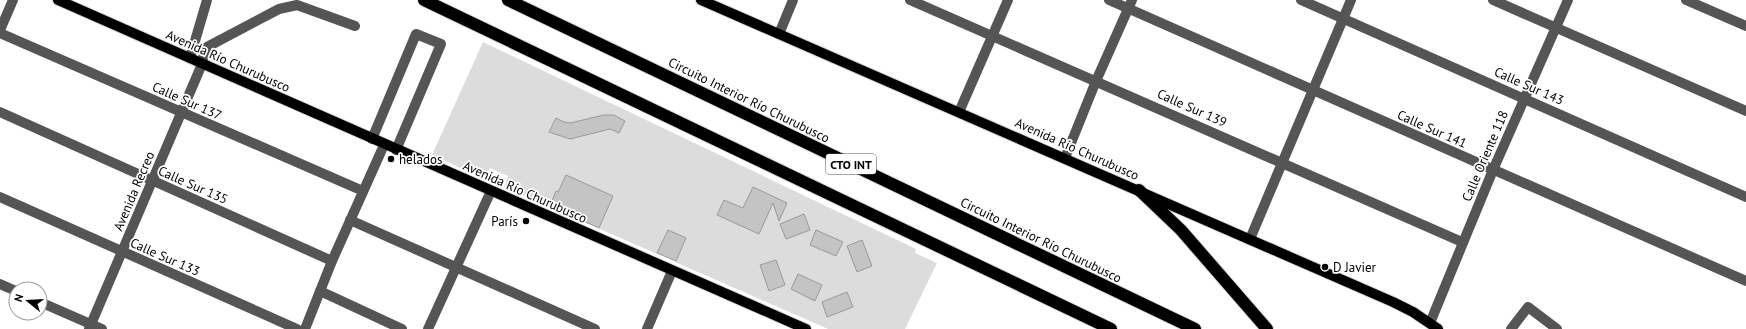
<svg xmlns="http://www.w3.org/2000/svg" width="1746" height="329" font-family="'PT Sans',sans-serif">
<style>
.green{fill:#dcdcdc}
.building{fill:#c4c4c4;stroke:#999}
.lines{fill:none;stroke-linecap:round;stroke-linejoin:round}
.major-casing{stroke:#dbdbdb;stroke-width:12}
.highway-casing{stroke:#dbdbdb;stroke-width:14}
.minor{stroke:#555;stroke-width:10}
.major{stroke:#000;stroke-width:10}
.highway{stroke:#000;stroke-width:12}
.poi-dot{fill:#000;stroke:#fff;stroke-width:1.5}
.labels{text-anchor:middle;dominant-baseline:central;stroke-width:3.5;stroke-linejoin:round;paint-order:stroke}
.shield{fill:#fff;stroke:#4c4c4c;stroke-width:1}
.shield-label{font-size:12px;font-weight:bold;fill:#000}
.street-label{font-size:13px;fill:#000;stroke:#fff}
.poi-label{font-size:13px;fill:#000;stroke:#fff;text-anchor:start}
</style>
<rect width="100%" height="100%" fill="#fff"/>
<!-- green -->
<path class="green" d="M 483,42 L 916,249 L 915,253 L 937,263 L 905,329 L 828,329 L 675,262 L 676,261 L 657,253 L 657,254 L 504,187 L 508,176 L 490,168 L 485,179 L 432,155 Z"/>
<!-- building -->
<g class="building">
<path d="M 604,115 L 614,115 L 625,121 L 619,133 L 610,129 L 570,139 L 549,132 L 556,118 L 564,122 L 570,123 Z"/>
<path d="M 566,175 L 613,196 L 599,228 L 550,206 L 556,191 L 558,192 Z"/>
<path d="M 753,187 L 787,203 L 779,221 L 773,203 L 759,234 L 717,215 L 724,200 L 743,208 Z"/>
<path d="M 804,214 L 810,230 L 786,239 L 780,224 Z"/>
<path d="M 668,230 L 686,238 L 676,261 L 657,253 Z"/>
<path d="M 816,230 L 843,242 L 836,256 L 810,245 Z"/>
<path d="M 862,240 L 872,266 L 857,272 L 847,246 Z"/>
<path d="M 776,260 L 785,285 L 769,291 L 760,265 Z"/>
<path d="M 798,274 L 822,285 L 815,301 L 791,289 Z"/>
<path d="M 847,292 L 853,307 L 827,317 L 822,302 Z"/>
</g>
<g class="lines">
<!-- major casing -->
<g class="major-casing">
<g id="major">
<path d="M 58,0 L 806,329"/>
<path d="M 701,0 L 1393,302 L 1413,312 L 1438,329"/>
</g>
</g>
<!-- highway casing -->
<g class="highway-casing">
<g id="highway">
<path d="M 424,0 L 1111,329"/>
<path d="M 508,0 L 1195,329"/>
<path d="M 1139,190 L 1181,230 L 1267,329"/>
</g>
</g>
<!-- minor -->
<g class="minor">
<path d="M 910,0 L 1462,242"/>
<path d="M 1109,0 L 1746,281"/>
<path d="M 1301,0 L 1746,197"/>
<path d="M 1493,0 L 1746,111"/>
<path d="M 1686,0 L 1746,26"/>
<path d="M 0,30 L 13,0"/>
<path d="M 0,33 L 363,191"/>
<path d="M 779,34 L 793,0"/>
<path d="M 190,58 L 207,0"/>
<path d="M 0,112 L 332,261"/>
<path d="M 959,112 L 1008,0"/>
<path d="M 372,139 L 416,34 L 441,44 L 396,150"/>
<path d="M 1065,158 L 1096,81 L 1132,0"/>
<path d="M 0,197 L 297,329"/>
<path d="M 350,220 L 595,329"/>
<path d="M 1250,239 L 1351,0"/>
<path d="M 0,284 L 16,291"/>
<path d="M 320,291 L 402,329"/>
<path d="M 40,302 L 102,329"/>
<path d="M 1430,323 L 1493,170 L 1568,0"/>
<path d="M 89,329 L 202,64 L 204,53 L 207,47 L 279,9 L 297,5 L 355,26"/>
<path d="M 305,329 L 332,261 L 384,145"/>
<path d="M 428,329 L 491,191"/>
<path d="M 647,329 L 672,271"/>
<path d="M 1511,329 L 1528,307 L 1557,329"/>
</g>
<!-- major -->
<use href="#major" class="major"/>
<!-- highway -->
<use href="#highway" class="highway"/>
</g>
<!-- markers -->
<g class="poi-dot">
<circle cx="391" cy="159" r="4"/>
<circle cx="526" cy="221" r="4"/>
<circle cx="1325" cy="267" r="4"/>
</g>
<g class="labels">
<!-- shield labels -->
<rect class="shield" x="826" y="154" width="50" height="20" rx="3"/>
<g class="shield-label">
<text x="851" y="164">CTO INT</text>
</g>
<!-- street labels -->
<g class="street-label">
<text transform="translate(228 61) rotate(24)">Avenida Río Churubusco</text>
<text transform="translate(1529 86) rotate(24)">Calle Sur 143</text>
<text transform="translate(749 100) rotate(26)">Circuito Interior Río Churubusco</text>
<text transform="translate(187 101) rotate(24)">Calle Sur 137</text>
<text transform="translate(1192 108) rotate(24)">Calle Sur 139</text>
<text transform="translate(1432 129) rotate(24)">Calle Sur 141</text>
<text transform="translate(1077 149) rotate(24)">Avenida Río Churubusco</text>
<text transform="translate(1485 156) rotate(-67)">Calle Oriente 118</text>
<text transform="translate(193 185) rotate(24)">Calle Sur 135</text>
<text transform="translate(134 191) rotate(-67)">Avenida Recreo</text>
<text transform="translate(525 192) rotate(24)">Avenida Río Churubusco</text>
<text transform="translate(1041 240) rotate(26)">Circuito Interior Río Churubusco</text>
<text transform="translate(165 257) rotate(24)">Calle Sur 133</text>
</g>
<!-- poi labels -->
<g class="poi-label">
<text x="399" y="159">helados</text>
<text x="518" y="221" text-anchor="end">París</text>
<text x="1333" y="267">D Javier</text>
</g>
</g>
<!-- north arrow -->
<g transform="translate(28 301) rotate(288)"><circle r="19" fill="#ffffff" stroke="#999999"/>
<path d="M0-3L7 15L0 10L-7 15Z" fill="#000000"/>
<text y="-6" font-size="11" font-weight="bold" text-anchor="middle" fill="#000000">N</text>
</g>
</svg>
